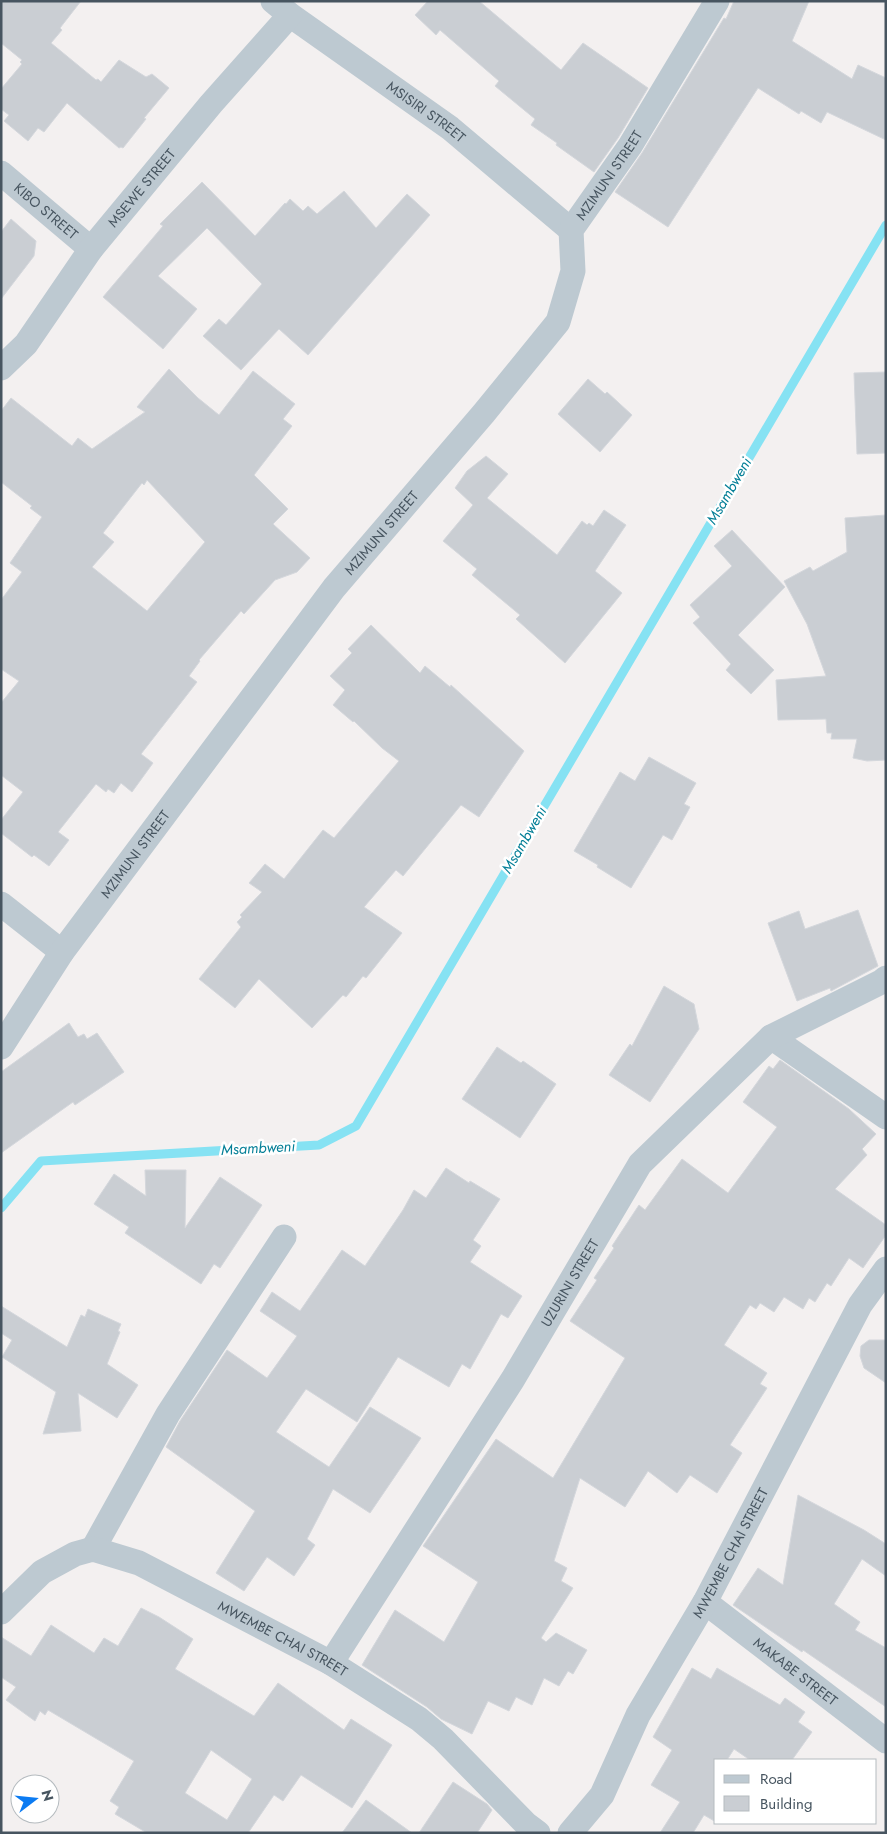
<svg xmlns="http://www.w3.org/2000/svg" width="887" height="1834" font-family="Jost,sans-serif">
<style>
.lines{fill:none;stroke-linecap:round;stroke-linejoin:round}
.stream{stroke:#86e2f3;stroke-width:9}
.building{fill:#caced3;stroke:#d4d7dc;fill-rule:evenodd}
.street{stroke:#bdc9d1;stroke-width:25}
.labels{text-anchor:middle;dominant-baseline:central;stroke-width:5;stroke-linejoin:round;paint-order:stroke}
.street-label{font-size:14px;fill:#475560;stroke:#fff}
.water-label{font-size:15px;font-style:italic;fill:#047f97;stroke:#fff}
</style>
<rect width="100%" height="100%" fill="#f3f0f0"/>
<g class="lines">
<!-- stream -->
<path class="stream" d="M 1,1208 L 41,1161 L 319,1145 L 356,1126 L 886,225"/>
</g>
<!-- building -->
<g class="building">
<path d="M 1,1 L 81,1 L 60,28 L 62,30 L 51,43 L 96,80 L 98,79 L 101,82 L 119,60 L 146,77 L 152,74 L 169,88 L 144,118 L 146,119 L 123,148 L 121,147 L 119,148 L 67,103 L 44,132 L 38,128 L 28,141 L 4,121 L 9,115 L 1,109 L 1,89 L 22,64 L 20,62 L 22,60 L 1,43 Z"/>
<path d="M 428,1 L 479,1 L 561,70 L 583,43 L 648,88 L 618,138 L 594,172 L 556,145 L 557,143 L 531,125 L 535,119 L 495,86 L 499,81 L 440,30 L 436,35 L 415,15 Z"/>
<path d="M 734,1 L 809,1 L 792,41 L 852,79 L 858,65 L 886,78 L 886,140 L 827,112 L 821,123 L 801,111 L 799,114 L 758,88 L 668,227 L 615,192 L 642,153 L 724,18 L 726,19 Z"/>
<path d="M 202,182 L 255,236 L 285,203 L 286,204 L 290,199 L 303,211 L 308,206 L 317,214 L 344,191 L 376,228 L 407,194 L 430,215 L 308,355 L 279,329 L 241,370 L 203,336 L 219,319 L 226,325 L 262,284 L 207,228 L 158,276 L 197,309 L 163,349 L 103,297 L 163,226 L 160,224 Z"/>
<path d="M 11,219 L 36,241 L 34,256 L 1,299 L 1,232 Z"/>
<path d="M 169,369 L 198,398 L 219,415 L 253,371 L 295,404 L 283,419 L 292,426 L 254,475 L 288,509 L 273,524 L 310,558 L 297,572 L 275,580 L 244,614 L 241,611 L 199,660 L 200,661 L 189,676 L 197,682 L 141,754 L 153,763 L 132,792 L 121,783 L 114,793 L 108,789 L 106,792 L 96,784 L 58,832 L 69,840 L 49,866 L 34,855 L 32,857 L 1,833 L 1,820 L 23,792 L 1,775 L 1,703 L 19,681 L 1,669 L 1,600 L 22,572 L 10,563 L 42,517 L 30,508 L 32,506 L 1,482 L 1,411 L 11,398 L 72,446 L 78,438 L 92,449 L 145,412 L 137,407 ZM 147,480 L 205,542 L 147,611 L 92,567 L 114,542 L 103,533 L 142,483 L 144,485 Z"/>
<path d="M 886,372 L 886,453 L 857,454 L 854,373 Z"/>
<path d="M 588,379 L 605,394 L 607,392 L 632,415 L 600,452 L 558,414 Z"/>
<path d="M 486,456 L 508,474 L 487,498 L 557,555 L 582,521 L 587,525 L 589,523 L 593,526 L 604,510 L 626,525 L 595,571 L 622,593 L 565,663 L 516,619 L 520,615 L 472,575 L 477,569 L 443,541 L 473,505 L 455,488 L 467,471 Z"/>
<path d="M 886,515 L 886,760 L 867,761 L 853,758 L 857,739 L 831,739 L 832,733 L 827,733 L 826,719 L 778,720 L 776,680 L 826,676 L 807,624 L 784,581 L 810,567 L 813,571 L 847,552 L 845,518 Z"/>
<path d="M 732,530 L 785,587 L 738,635 L 774,670 L 751,694 L 726,670 L 731,664 L 693,623 L 700,617 L 690,605 L 732,566 L 714,546 Z"/>
<path d="M 371,625 L 420,673 L 425,666 L 450,687 L 451,685 L 524,751 L 479,817 L 461,805 L 403,876 L 396,870 L 364,907 L 402,933 L 366,978 L 363,976 L 346,997 L 343,995 L 312,1028 L 259,979 L 235,1008 L 199,979 L 241,927 L 237,922 L 242,917 L 240,915 L 262,892 L 249,883 L 265,864 L 284,879 L 323,830 L 334,838 L 399,761 L 382,748 L 354,721 L 353,722 L 333,705 L 345,690 L 330,676 L 352,653 L 348,649 Z"/>
<path d="M 649,757 L 696,783 L 684,804 L 690,807 L 672,840 L 663,835 L 631,888 L 597,867 L 598,865 L 574,851 L 620,772 L 635,781 Z"/>
<path d="M 858,910 L 878,966 L 831,991 L 830,988 L 797,1001 L 768,923 L 799,911 L 805,929 Z"/>
<path d="M 664,986 L 694,1004 L 699,1029 L 650,1102 L 609,1075 L 630,1044 L 632,1046 Z"/>
<path d="M 69,1023 L 78,1037 L 84,1034 L 87,1039 L 97,1033 L 124,1072 L 75,1105 L 73,1102 L 1,1153 L 1,1072 Z"/>
<path d="M 497,1047 L 521,1063 L 523,1061 L 556,1084 L 520,1138 L 462,1099 Z"/>
<path d="M 780,1060 L 849,1109 L 876,1134 L 862,1149 L 867,1155 L 835,1189 L 886,1225 L 886,1235 L 863,1268 L 849,1258 L 831,1286 L 827,1283 L 815,1302 L 809,1298 L 803,1309 L 784,1297 L 774,1312 L 760,1303 L 756,1309 L 750,1305 L 724,1345 L 767,1373 L 760,1384 L 767,1388 L 730,1445 L 742,1453 L 717,1493 L 690,1475 L 677,1493 L 648,1471 L 625,1507 L 580,1478 L 554,1561 L 567,1568 L 561,1581 L 573,1588 L 541,1638 L 546,1642 L 556,1633 L 587,1650 L 573,1674 L 568,1671 L 559,1686 L 544,1678 L 532,1705 L 516,1697 L 509,1711 L 488,1701 L 472,1734 L 441,1719 L 427,1707 L 362,1665 L 395,1610 L 444,1642 L 478,1582 L 423,1546 L 496,1439 L 553,1478 L 625,1358 L 570,1321 L 597,1280 L 594,1278 L 614,1248 L 612,1246 L 639,1205 L 645,1210 L 682,1159 L 728,1193 L 777,1127 L 743,1102 L 769,1066 L 773,1069 Z"/>
<path d="M 446,1168 L 469,1183 L 470,1181 L 500,1199 L 473,1240 L 481,1246 L 470,1262 L 522,1296 L 508,1318 L 501,1314 L 470,1369 L 462,1364 L 449,1387 L 398,1357 L 357,1422 L 306,1389 L 276,1432 L 329,1467 L 370,1407 L 421,1438 L 370,1513 L 333,1489 L 307,1539 L 315,1545 L 294,1576 L 267,1557 L 244,1591 L 216,1573 L 255,1511 L 166,1447 L 180,1421 L 227,1350 L 267,1378 L 297,1336 L 260,1311 L 272,1292 L 300,1311 L 342,1250 L 365,1266 L 403,1210 L 414,1190 L 426,1198 Z"/>
<path d="M 145,1170 L 186,1170 L 185,1228 L 220,1177 L 262,1205 L 220,1268 L 214,1264 L 201,1284 L 125,1233 L 129,1227 L 94,1204 L 114,1174 L 146,1196 Z"/>
<path d="M 1,1306 L 67,1347 L 81,1315 L 85,1317 L 88,1309 L 121,1324 L 118,1331 L 120,1332 L 107,1364 L 138,1385 L 117,1418 L 78,1393 L 81,1431 L 43,1434 L 56,1392 L 2,1357 L 12,1340 L 1,1333 Z"/>
<path d="M 869,1340 L 886,1340 L 886,1383 L 864,1368 L 860,1356 L 861,1346 Z"/>
<path d="M 798,1495 L 864,1530 L 886,1544 L 886,1576 L 862,1559 L 834,1604 L 860,1622 L 855,1630 L 886,1648 L 886,1707 L 803,1650 L 802,1652 L 733,1605 L 758,1568 L 783,1585 Z"/>
<path d="M 141,1608 L 159,1617 L 193,1639 L 175,1669 L 254,1716 L 278,1683 L 344,1730 L 351,1719 L 392,1745 L 352,1808 L 301,1775 L 283,1801 L 274,1795 L 248,1833 L 147,1833 L 115,1814 L 119,1807 L 110,1801 L 134,1761 L 48,1710 L 45,1715 L 40,1711 L 35,1721 L 6,1700 L 16,1687 L 1,1677 L 1,1637 L 31,1656 L 51,1625 L 94,1653 L 104,1638 L 118,1646 ZM 211,1750 L 252,1779 L 227,1820 L 185,1793 Z"/>
<path d="M 692,1668 L 711,1679 L 717,1668 L 780,1705 L 785,1698 L 805,1712 L 798,1722 L 812,1732 L 792,1760 L 750,1760 L 734,1749 L 727,1760 L 716,1760 L 716,1822 L 704,1815 L 693,1833 L 660,1833 L 680,1802 L 651,1785 L 672,1750 L 653,1737 Z"/>
<path d="M 453,1782 L 487,1804 L 492,1810 L 477,1833 L 419,1833 Z"/>
<path d="M 366,1800 L 412,1833 L 342,1833 Z"/>
</g>
<g class="lines">
<!-- street -->
<g class="street">
<path id="s1" d="M 273,1 L 290,15 L 450,128 L 571,230"/>
<path id="s2" d="M 1,173 L 91,249"/>
<path id="s3" d="M 1,368 L 26,344 L 91,249 L 211,104 L 290,15"/>
<path d="M 1,904 L 62,952"/>
<path d="M 771,1037 L 886,1117"/>
<path id="s4" d="M 1,1047 L 62,952 L 334,588 L 484,413 L 558,322 L 573,271 L 571,230 L 630,146 L 717,1"/>
<path d="M 93,1549 L 168,1414 L 284,1237"/>
<path id="s5" d="M 705,1602 L 886,1741"/>
<path id="s6" d="M 1,1612 L 42,1572 L 75,1554 L 93,1549 L 139,1563 L 331,1663 L 419,1719 L 443,1739 L 526,1824 L 538,1833"/>
<path id="s7" d="M 331,1663 L 513,1379 L 640,1164 L 771,1037 L 881,982 L 886,978"/>
<path id="s8" d="M 570,1833 L 602,1795 L 638,1715 L 705,1602 L 860,1305 L 886,1269"/>
</g>
</g>
<g class="labels">
<!-- street labels -->
<g class="street-label">
<text stroke="none"><textPath href="#s1" startOffset="189">MSISIRI STREET</textPath></text>
<text stroke="none"><textPath href="#s4" startOffset="1076">MZIMUNI STREET</textPath></text>
<text stroke="none"><textPath href="#s3" startOffset="229">MSEWE STREET</textPath></text>
<text stroke="none"><textPath href="#s2" startOffset="59">KIBO STREET</textPath></text>
<text stroke="none"><textPath href="#s4" startOffset="640">MZIMUNI STREET</textPath></text>
<text stroke="none"><textPath href="#s4" startOffset="235">MZIMUNI STREET</textPath></text>
<text stroke="none"><textPath href="#s7" startOffset="449">UZURINI STREET</textPath></text>
<text stroke="none"><textPath href="#s8" startOffset="324">MWEMBE CHAI STREET</textPath></text>
<text stroke="none"><textPath href="#s6" startOffset="324">MWEMBE CHAI STREET</textPath></text>
<text stroke="none"><textPath href="#s5" startOffset="114">MAKABE STREET</textPath></text>
</g>
<!-- water labels -->
<g class="water-label">
<text transform="translate(729 491) rotate(-60)">Msambweni</text>
<text transform="translate(524 840) rotate(-60)">Msambweni</text>
<text transform="translate(258 1148) rotate(-3)">Msambweni</text>
</g>
</g>
<!-- border -->
<rect width="887" height="1834" fill="none" stroke="#475560" stroke-width="5"/>
<!-- legend -->
<rect x="714" y="1759" width="162" height="65" fill="#ffffff" stroke="#b5bbbf"/>
<rect x="724" y="1775" width="25" height="8" fill="#bdc9d1" stroke="#b5bbbf"/>
<text x="760" y="1784" font-size="15" fill="#475560">Road</text>
<rect x="724" y="1796" width="25" height="15" fill="#caced3" stroke="#b5bbbf"/>
<text x="760" y="1809" font-size="15" fill="#475560">Building</text>
<!-- north arrow -->
<g transform="translate(35 1799) rotate(74)"><circle r="24" fill="#ffffff" stroke="#b5bbbf"/>
<path d="M0-4L9 19L0 12L-9 19Z" fill="#0b7bf2"/>
<text y="-8" font-size="14" font-weight="bold" text-anchor="middle" fill="#475560">N</text>
</g>
</svg>
